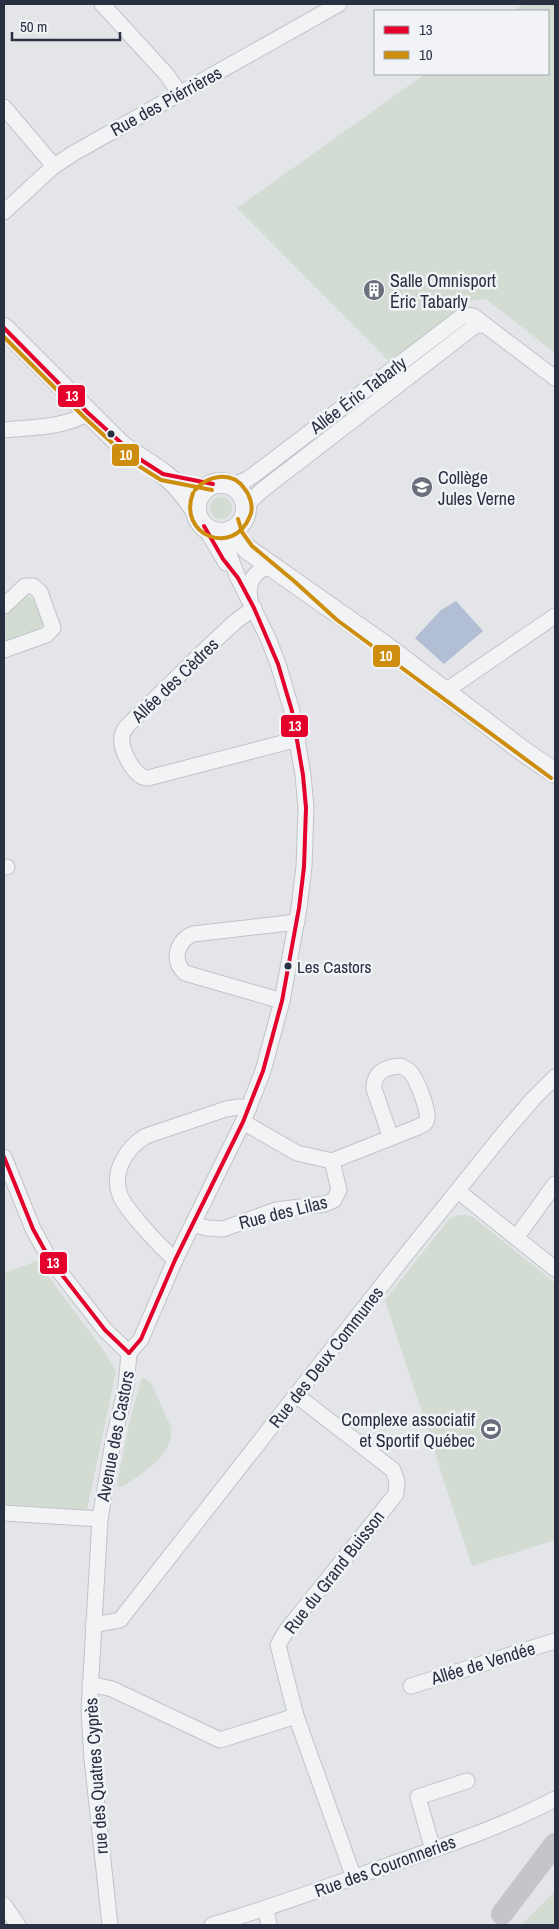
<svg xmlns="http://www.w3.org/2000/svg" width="559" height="1929" font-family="'Archivo Narrow',sans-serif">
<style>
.green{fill:#d2dcd3}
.water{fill:#b1bed3}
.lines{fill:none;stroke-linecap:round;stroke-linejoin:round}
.minor-casing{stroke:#c1c3c6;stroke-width:17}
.tertiary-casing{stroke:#c1c3c6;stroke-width:22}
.minor{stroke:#f2f3f5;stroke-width:15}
.tertiary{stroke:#f2f3f5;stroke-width:20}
.secondary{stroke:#c3c5ca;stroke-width:22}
.bus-1-casing{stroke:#f1f3f7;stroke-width:8}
.bus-2-casing{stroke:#f1f3f7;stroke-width:8}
.bus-1{stroke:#e4002b;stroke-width:4}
.bus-2{stroke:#ce8e0d;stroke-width:4}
.bus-dot{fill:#293042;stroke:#f1f3f7;stroke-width:2}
.labels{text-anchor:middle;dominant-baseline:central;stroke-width:5;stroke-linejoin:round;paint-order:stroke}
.bus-label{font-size:17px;fill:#293042;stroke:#f1f3f7;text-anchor:start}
.street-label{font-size:18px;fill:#293042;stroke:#f1f3f7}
.poi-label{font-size:18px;fill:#293042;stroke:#f1f3f7;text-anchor:start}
.line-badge{stroke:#f1f3f7;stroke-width:2}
.badge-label{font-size:14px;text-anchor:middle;font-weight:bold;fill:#fff}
</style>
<rect width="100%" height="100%" fill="#e3e5e8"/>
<!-- green -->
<g class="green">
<path d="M 523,4 L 555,4 L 555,353 L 486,299 L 471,301 L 391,363 L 237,208 L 425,74 L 548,74 L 548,11 L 513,11 Z"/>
<circle cx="221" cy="508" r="11"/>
<path d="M 29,596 C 39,603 42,613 43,624 L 38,630 L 4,642 L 4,616 L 22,598 Z"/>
<path d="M 458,1215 L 465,1215 L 473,1217 L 555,1283 L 555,1540 L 472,1566 L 385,1300 L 450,1218 Z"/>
<path d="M 37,1261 L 106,1354 L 116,1371 L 87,1510 L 4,1504 L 4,1273 Z"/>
<path d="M 143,1378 L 151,1383 L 171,1427 C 175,1456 142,1473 122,1487 L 119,1487 L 117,1484 L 129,1424 L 141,1380 Z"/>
<path d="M 555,1891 L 555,1925 L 521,1925 Z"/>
</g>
<!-- water -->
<path class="water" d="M 456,601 L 483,631 L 444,664 L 415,638 L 441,610 Z"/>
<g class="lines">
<!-- minor casing -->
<g class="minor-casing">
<g id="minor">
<path d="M 102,4 L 167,75 L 180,94"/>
<path d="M 4,107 L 54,166"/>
<path d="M 4,212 L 54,166 L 74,153 L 339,4"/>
<path d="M 4,430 C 32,427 64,428 88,413"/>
<path d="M 231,485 L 246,480 L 255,474 L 461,317 L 466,315 L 473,316 L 555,378"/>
<path d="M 245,507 L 261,491 L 476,325 L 485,325"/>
<path d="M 204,526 L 226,563"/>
<path d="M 250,599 C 247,583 254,569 271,567"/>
<path d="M 4,606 L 25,586 L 33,586 L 40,592 L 53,628 L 46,635 L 4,650"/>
<path d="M 254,608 L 236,621 L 210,645 L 127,726 C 125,729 122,732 122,737 C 120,749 134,778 148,778 L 298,739"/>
<path d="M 444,692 L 555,616"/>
<path d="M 4,867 L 7,867"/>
<path d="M 282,1001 L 185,973 C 171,960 177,941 193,934 L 297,922"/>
<path d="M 243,1122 L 297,1153 L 332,1161"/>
<path d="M 4,1157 L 33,1229 L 49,1258 L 105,1330 L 129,1353"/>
<path d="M 458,1191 L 555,1269"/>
<path d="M 193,1224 L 207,1228 L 223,1229 L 276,1210 L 325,1204 L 334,1200 L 339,1190 L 332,1161 L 418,1127 C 422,1125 426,1124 427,1119 C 429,1111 417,1080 411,1073 C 409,1070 405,1068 401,1066 C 387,1066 373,1072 374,1089 L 391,1138"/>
<path d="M 516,1238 L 555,1184"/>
<path d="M 175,1260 C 161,1247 126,1211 120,1195 C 111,1172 127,1147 146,1136 L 226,1109 L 239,1107 L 249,1108"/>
<path d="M 296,1395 L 393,1470 L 397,1482 L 396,1494 L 286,1631 L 278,1645 L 296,1716 L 354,1878"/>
<path d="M 4,1513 L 100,1519"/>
<path d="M 93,1625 L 120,1620 L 404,1257 L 503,1134 L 533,1099 L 555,1077"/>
<path d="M 90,1684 L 112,1689 L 220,1740 L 296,1716"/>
<path d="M 411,1686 L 555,1641"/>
<path d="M 433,1850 L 418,1797 L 467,1781"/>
<path d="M 4,1905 L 18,1925"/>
<path d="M 266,1909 L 269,1925"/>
<path d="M 110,1925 L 92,1759 L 89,1711 L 100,1519 L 113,1442 L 126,1387 L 129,1353 L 141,1339 L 175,1260 L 243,1122 L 263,1071 L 282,1001 L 299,908 L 304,867 L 306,808 L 303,775 L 292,711 L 278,664 L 268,638 L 238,578 L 230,557 L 225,541 L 226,532"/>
<path d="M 212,1925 C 273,1907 332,1885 392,1864 C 447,1845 504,1826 555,1799"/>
</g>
</g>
<!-- tertiary casing -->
<g class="tertiary-casing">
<g id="tertiary">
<path d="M 4,328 L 122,446 C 136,456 151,464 165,475 C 178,485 187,497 196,511"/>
<circle cx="221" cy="508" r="25"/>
<path d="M 230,531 L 247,549 L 385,646 L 523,751 L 555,773"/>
</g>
</g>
<!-- minor -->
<use href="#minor" class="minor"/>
<!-- tertiary -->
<use href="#tertiary" class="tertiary"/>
<!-- secondary -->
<path class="secondary" d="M 502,1914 L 555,1844"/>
<!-- bus-1 casing -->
<g class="bus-1-casing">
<g id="bus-1">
<path d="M 4,328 L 88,413 L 138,458 L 163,474 L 213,484"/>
<path d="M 4,1157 L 33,1229 L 49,1258 L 105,1330 L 129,1353"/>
<path d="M 129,1353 L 141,1339 L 175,1260 L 243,1122 L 263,1071 L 282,1001 L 299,908 L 304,867 L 306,808 L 303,775 L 292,711 L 278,664 L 254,608 L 238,578 L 223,559 L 204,526"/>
</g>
</g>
<!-- bus-2 casing -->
<g class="bus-2-casing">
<g id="bus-2">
<path d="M 4,337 L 84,417 L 134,463 L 161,480 L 212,490"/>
<path d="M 193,493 C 177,535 233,558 250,516 C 254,507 250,495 244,488 C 231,470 207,476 195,490"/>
<path d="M 238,519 L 242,532 L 252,546 L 294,581 L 337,620 L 551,778"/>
</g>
</g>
<!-- bus-1 -->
<use href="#bus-1" class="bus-1"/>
<!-- bus-2 -->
<use href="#bus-2" class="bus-2"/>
</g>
<!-- icons -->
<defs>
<g id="building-disc" transform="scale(1.125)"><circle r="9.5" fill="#6a6f7c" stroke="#f1f3f7"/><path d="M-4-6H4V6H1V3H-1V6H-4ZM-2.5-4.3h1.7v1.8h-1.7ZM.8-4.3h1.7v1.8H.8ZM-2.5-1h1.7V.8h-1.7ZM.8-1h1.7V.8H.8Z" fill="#fff"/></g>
<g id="school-disc" transform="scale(1.125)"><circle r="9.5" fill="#6a6f7c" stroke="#f1f3f7"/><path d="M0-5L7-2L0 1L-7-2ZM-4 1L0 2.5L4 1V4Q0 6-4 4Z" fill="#fff"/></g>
<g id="stadium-disc" transform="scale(1.125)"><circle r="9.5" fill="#6a6f7c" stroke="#f1f3f7"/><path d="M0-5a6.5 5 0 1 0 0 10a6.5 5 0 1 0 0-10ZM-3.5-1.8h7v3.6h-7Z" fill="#fff"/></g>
</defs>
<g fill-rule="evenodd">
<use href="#building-disc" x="374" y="290"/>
<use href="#school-disc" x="422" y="487"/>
<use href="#stadium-disc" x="491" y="1429"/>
</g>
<!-- markers -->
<g class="bus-dot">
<circle cx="111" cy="434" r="4.5"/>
<circle cx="288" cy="966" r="4.5"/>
</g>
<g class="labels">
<!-- bus labels -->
<g class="bus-label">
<text x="297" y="966">Les Castors</text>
</g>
<!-- street labels -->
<g class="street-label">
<text transform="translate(166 101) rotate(-29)">Rue des Piérrières</text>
<text transform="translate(358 395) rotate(-37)">Allée Éric Tabarly</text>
<text transform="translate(175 680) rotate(-44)">Allée des Cèdres</text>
<text transform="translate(283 1212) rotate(-14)">Rue des Lilas</text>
<text transform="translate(326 1357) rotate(-52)">Rue des Deux Communes</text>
<text transform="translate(115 1436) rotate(-79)">Avenue des Castors</text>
<text transform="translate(334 1572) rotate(-52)">Rue du Grand Buisson</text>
<text transform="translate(483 1663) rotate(-17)">Allée de Vendée</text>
<text transform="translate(96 1776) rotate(-94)">rue des Quatres Cyprès</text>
<text transform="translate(385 1866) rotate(-20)">Rue des Couronneries</text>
</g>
<!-- poi labels -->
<g class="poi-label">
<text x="390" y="280">Salle Omnisport<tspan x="390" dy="21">Éric Tabarly</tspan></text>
<text x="438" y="477">Collège<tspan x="438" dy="21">Jules Verne</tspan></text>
<text x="475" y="1419" text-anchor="end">Complexe associatif<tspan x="475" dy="21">et Sportif Québec</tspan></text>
</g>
</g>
<g class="line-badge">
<rect x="57" y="384" width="29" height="24" rx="5" fill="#e4002b"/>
<rect x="111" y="443" width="29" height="24" rx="5" fill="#ce8e0d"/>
<rect x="372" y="644" width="29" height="24" rx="5" fill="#ce8e0d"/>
<rect x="280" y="714" width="29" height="24" rx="5" fill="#e4002b"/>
<rect x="39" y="1251" width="29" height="24" rx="5" fill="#e4002b"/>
</g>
<g class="badge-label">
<text x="72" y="401">13</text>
<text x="126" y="460">10</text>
<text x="386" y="661">10</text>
<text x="295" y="731">13</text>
<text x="53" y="1268">13</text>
</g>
<!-- border -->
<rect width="559" height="1929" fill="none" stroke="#293042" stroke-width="10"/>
<!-- legend -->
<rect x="374" y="10" width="175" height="65" fill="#f1f3f7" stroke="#a1a5af"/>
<rect x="384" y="26" width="25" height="8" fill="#e4002b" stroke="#a1a5af"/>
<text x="419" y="35" font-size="15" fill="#293042">13</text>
<rect x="384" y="51" width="25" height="8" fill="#ce8e0d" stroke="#a1a5af"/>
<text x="419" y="60" font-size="15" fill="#293042">10</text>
<!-- scale -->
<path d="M12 32v8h108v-8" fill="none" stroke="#293042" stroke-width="2.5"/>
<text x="20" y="32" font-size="15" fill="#293042" stroke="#f1f3f7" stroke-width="4" paint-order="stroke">50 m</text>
</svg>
